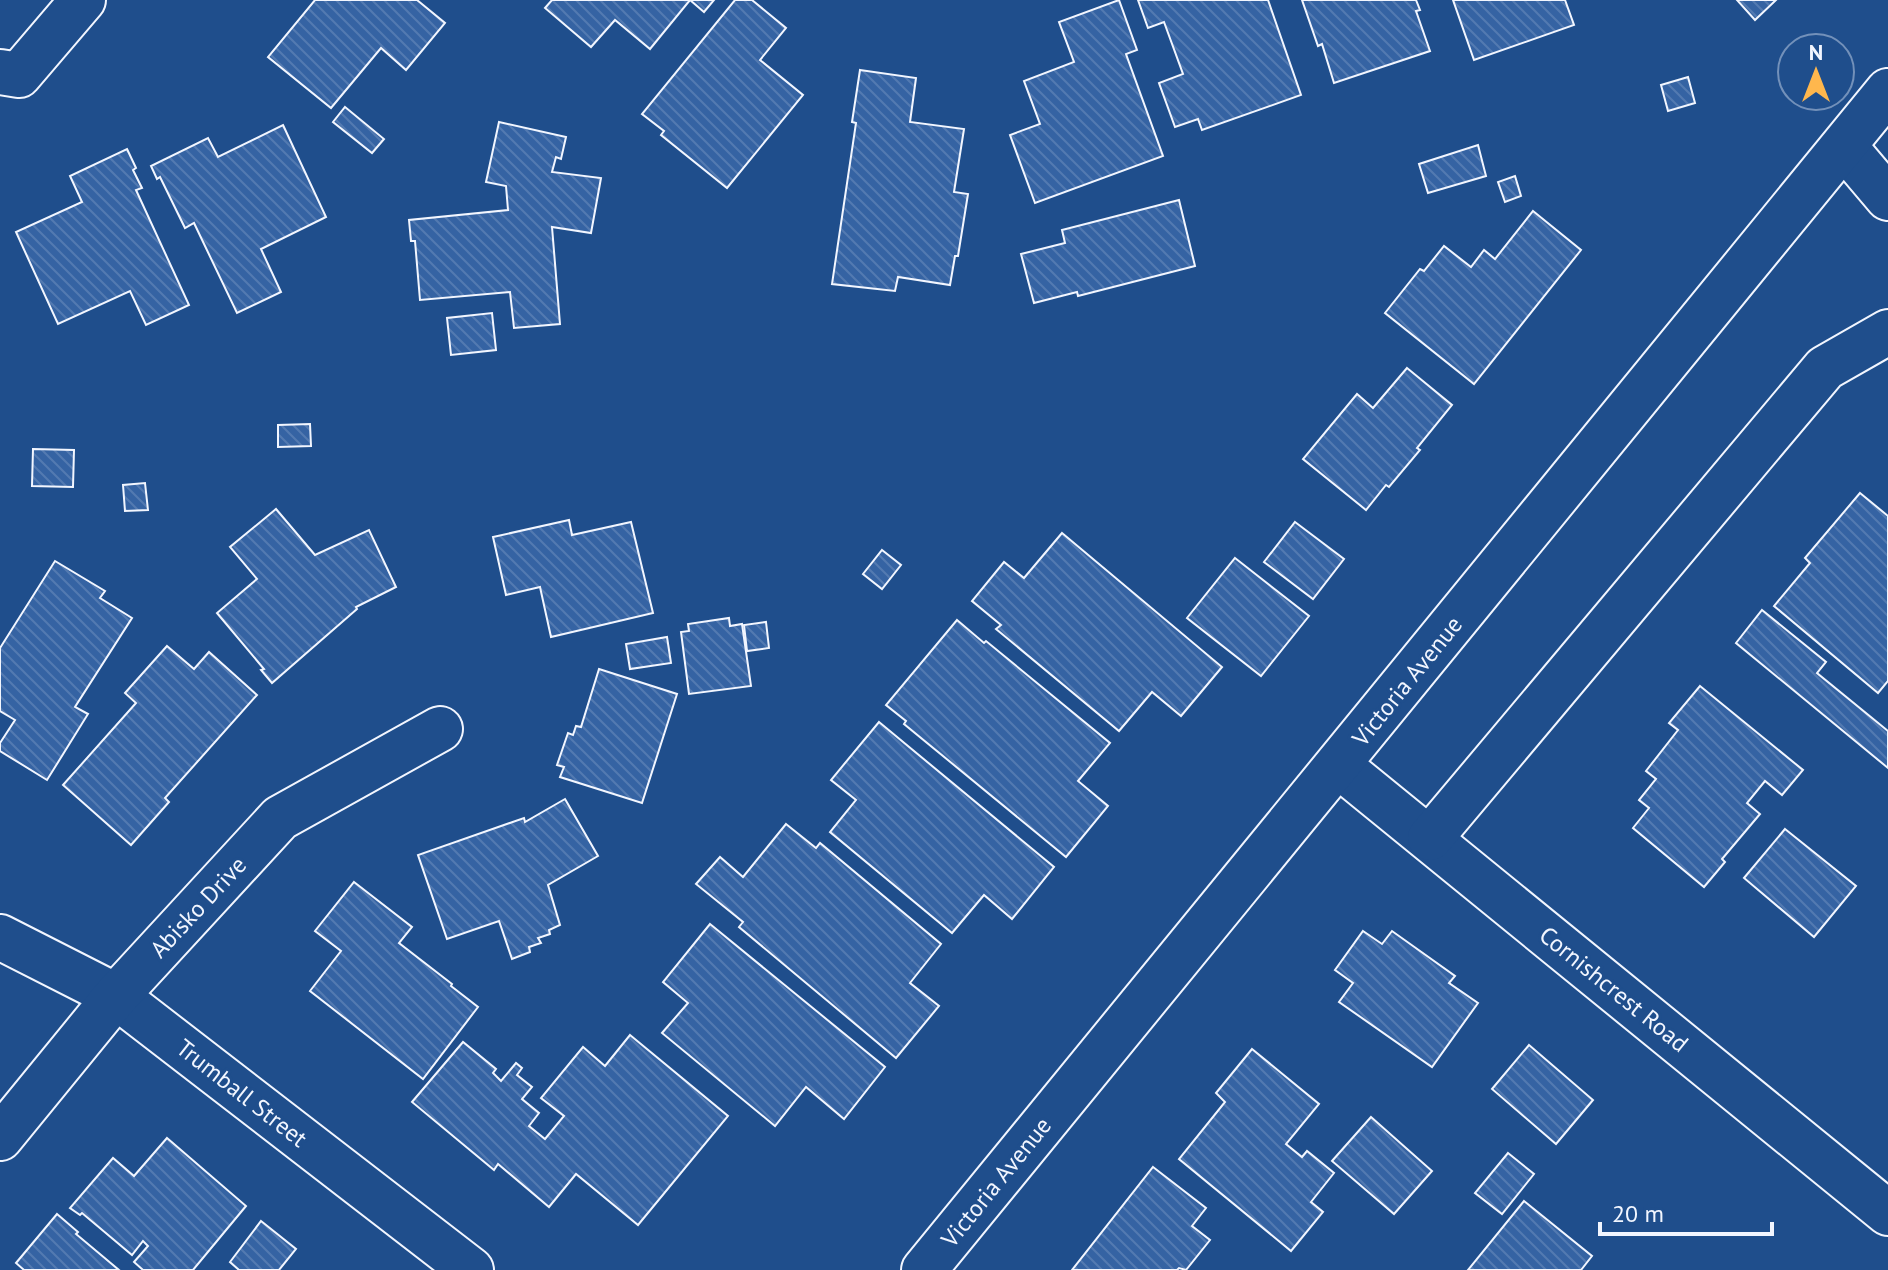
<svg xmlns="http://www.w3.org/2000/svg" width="1888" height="1270" font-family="'PT Sans',sans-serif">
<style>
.building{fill:url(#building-back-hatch);stroke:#f2f6ff;stroke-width:2}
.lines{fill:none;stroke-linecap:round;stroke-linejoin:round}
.minor-casing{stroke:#f2f6ff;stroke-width:48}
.minor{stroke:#1f4e8c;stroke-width:44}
.labels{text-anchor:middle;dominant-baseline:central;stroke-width:6;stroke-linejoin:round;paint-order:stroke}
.street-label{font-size:24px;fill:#f2f6ff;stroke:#1f4e8c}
</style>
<defs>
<pattern id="building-back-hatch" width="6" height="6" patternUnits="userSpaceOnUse" patternTransform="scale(2)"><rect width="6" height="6" fill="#3563a3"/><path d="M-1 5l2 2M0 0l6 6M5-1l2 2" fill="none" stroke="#537ab1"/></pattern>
</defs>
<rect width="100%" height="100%" fill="#1f4e8c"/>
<!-- building -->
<g class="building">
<path d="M 315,0 L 417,0 L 445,23 L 406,70 L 381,48 L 331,108 L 268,57 Z"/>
<path d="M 552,0 L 714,0 L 704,12 L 690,0 L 650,49 L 615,20 L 591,47 L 545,8 Z"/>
<path d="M 735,0 L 752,0 L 786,28 L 760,60 L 803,95 L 727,188 L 661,135 L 664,131 L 642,114 Z"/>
<path d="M 1119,0 L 1137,50 L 1126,54 L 1163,156 L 1035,203 L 1010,135 L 1040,124 L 1024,81 L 1074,62 L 1059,22 Z"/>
<path d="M 1138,0 L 1268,0 L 1301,95 L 1202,130 L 1198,119 L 1175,127 L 1159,83 L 1183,74 L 1164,22 L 1148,28 Z"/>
<path d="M 1302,0 L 1416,0 L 1420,10 L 1416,11 L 1430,51 L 1334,83 L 1322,44 L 1318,46 Z"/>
<path d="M 1453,0 L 1565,0 L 1574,25 L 1474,60 Z"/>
<path d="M 1737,0 L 1776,0 L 1755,20 Z"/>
<path d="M 860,70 L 916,78 L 910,122 L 964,129 L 954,192 L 968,194 L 958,256 L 955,256 L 950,285 L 898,277 L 895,291 L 832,284 L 856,123 L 852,122 Z"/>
<path d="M 1688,77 L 1695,103 L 1668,111 L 1661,85 Z"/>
<path d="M 345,107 L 384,139 L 372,153 L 333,122 Z"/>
<path d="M 499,122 L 566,137 L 561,159 L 556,157 L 552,172 L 601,178 L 591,233 L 552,227 L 560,324 L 514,328 L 510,292 L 420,300 L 415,241 L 411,241 L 409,220 L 508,210 L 506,186 L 486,182 Z"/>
<path d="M 283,125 L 326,217 L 261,249 L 281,292 L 237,313 L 194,223 L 185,228 L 160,177 L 157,179 L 151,166 L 208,138 L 218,157 Z"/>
<path d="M 1478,145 L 1486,176 L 1428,193 L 1419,164 Z"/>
<path d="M 127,149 L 136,168 L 133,170 L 142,188 L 136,190 L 189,305 L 146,325 L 130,291 L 58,324 L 16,232 L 82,202 L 70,176 Z"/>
<path d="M 1515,176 L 1521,196 L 1505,202 L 1498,182 Z"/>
<path d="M 1179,200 L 1195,266 L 1078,296 L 1077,292 L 1034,303 L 1021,254 L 1065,243 L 1062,230 Z"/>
<path d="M 1533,211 L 1581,250 L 1474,384 L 1385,313 L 1420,269 L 1424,271 L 1444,246 L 1471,267 L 1484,250 L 1495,259 Z"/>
<path d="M 492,313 L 496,350 L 451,355 L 447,318 Z"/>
<path d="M 1407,368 L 1452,405 L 1417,448 L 1420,450 L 1389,487 L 1386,485 L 1366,510 L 1303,459 L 1357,394 L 1373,408 Z"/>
<path d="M 310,424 L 311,446 L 278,447 L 278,425 Z"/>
<path d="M 33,449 L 74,450 L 73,487 L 32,486 Z"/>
<path d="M 145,483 L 148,510 L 125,511 L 123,485 Z"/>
<path d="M 1860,493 L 1888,516 L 1888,681 L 1878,693 L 1774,606 L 1810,563 L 1805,558 Z"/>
<path d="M 276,509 L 315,555 L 369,530 L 396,587 L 356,607 L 357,609 L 272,683 L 261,670 L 264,669 L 217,613 L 257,579 L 230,547 Z"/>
<path d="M 569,520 L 572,535 L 631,522 L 653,613 L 551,637 L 540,587 L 506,595 L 493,537 Z"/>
<path d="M 1295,522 L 1344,559 L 1313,599 L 1264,562 Z"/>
<path d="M 1062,533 L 1222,667 L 1181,716 L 1152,692 L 1119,731 L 996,629 L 1001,625 L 972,601 L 1004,562 L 1024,578 Z"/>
<path d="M 882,550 L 901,565 L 882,589 L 863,574 Z"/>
<path d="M 1235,558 L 1309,616 L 1261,676 L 1187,618 Z"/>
<path d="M 55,561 L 105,591 L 100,598 L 132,618 L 75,707 L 88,714 L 47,780 L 0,751 L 0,743 L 15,720 L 0,711 L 0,648 Z"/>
<path d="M 1762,610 L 1826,662 L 1817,673 L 1888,731 L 1888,768 L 1736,643 Z"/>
<path d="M 729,618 L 730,626 L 742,624 L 751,686 L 689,694 L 681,632 L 689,631 L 688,624 Z"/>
<path d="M 957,620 L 984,643 L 986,641 L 1110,743 L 1078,781 L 1108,806 L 1066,857 L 904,724 L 906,721 L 886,705 Z"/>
<path d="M 766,622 L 769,648 L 747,651 L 744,625 Z"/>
<path d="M 667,637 L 671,663 L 630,669 L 626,644 Z"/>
<path d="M 167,646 L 194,669 L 209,652 L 257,695 L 165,798 L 169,802 L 131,845 L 63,785 L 136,703 L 125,693 Z"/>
<path d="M 599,669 L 677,694 L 642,803 L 560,777 L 564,767 L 557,765 L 568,733 L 573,735 L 576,726 L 581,727 Z"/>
<path d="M 1700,686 L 1803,770 L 1782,795 L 1765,781 L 1747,803 L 1760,814 L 1722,859 L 1725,862 L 1704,887 L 1633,828 L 1649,808 L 1639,800 L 1656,779 L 1646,771 L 1678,730 L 1669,723 Z"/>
<path d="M 879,722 L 1054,867 L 1012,919 L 984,895 L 952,933 L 830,832 L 856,800 L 831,780 Z"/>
<path d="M 565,799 L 598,856 L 548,885 L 560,925 L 549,930 L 550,934 L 538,938 L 541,943 L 529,947 L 530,952 L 512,959 L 499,921 L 447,939 L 418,855 L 524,818 L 525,822 Z"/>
<path d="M 786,824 L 816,848 L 820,843 L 941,944 L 910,983 L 939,1006 L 896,1058 L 739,927 L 743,922 L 696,884 L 720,857 L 743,877 Z"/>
<path d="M 1785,829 L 1856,886 L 1814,937 L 1744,878 Z"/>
<path d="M 354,882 L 412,927 L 399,943 L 452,984 L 451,986 L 478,1007 L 423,1079 L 310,991 L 341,951 L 315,931 Z"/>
<path d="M 710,924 L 885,1067 L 844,1119 L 806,1087 L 775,1126 L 662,1033 L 688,1003 L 663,982 Z"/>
<path d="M 1363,931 L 1382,944 L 1392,931 L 1455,976 L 1449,983 L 1478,1003 L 1432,1067 L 1339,1002 L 1353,983 L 1335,970 Z"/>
<path d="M 630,1035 L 728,1116 L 638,1225 L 576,1174 L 549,1207 L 498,1164 L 494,1170 L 412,1102 L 463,1042 L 496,1069 L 493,1073 L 501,1081 L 516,1063 L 522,1068 L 517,1075 L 532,1087 L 522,1099 L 539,1113 L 529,1126 L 545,1139 L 564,1116 L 541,1098 L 583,1047 L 605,1066 Z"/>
<path d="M 1529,1045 L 1593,1100 L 1556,1144 L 1492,1089 Z"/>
<path d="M 1252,1049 L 1319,1104 L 1286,1144 L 1302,1157 L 1307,1151 L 1334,1173 L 1311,1202 L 1323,1212 L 1291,1251 L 1179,1159 L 1225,1102 L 1216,1093 Z"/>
<path d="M 1371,1117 L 1432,1171 L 1394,1214 L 1332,1161 Z"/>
<path d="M 167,1138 L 246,1206 L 193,1270 L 143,1270 L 134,1262 L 148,1246 L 143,1241 L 132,1255 L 82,1213 L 80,1215 L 70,1208 L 113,1158 L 134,1176 Z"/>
<path d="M 1508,1153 L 1534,1174 L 1502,1214 L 1475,1193 Z"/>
<path d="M 1153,1167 L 1206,1208 L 1192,1226 L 1210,1240 L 1186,1270 L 1179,1268 L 1177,1270 L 1072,1270 Z"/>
<path d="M 1524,1201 L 1592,1256 L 1581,1270 L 1468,1270 Z"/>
<path d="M 57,1214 L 78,1232 L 76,1234 L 119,1270 L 24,1270 L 16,1263 Z"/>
<path d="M 261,1221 L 296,1249 L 279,1270 L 239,1270 L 230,1262 Z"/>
</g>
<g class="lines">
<!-- minor casing -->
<g class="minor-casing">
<g id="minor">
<path d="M 0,72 L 19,75 L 83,0"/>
<path d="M 1844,146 L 1888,198"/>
<path d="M 1338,765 L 1888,1213"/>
<path d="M 1430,838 L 1825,368 L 1888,332"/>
<path d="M 0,937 L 116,996 L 471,1270"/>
<path d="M 0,1138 L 116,996 L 280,818 L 440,729"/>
<path d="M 924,1270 L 1888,91"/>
</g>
</g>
<!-- minor -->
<use href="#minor" class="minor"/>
</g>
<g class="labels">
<!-- street labels -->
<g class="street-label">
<text transform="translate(1407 681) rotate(-51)">Victoria Avenue</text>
<text transform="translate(198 907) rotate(-47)">Abisko Drive</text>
<text transform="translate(1614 989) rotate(39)">Cornishcrest Road</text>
<text transform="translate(242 1093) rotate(38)">Trumball Street</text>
<text transform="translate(996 1182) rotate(-51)">Victoria Avenue</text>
</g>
</g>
<!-- north arrow -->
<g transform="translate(1816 72)"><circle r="38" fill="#1f4e8c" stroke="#7391ba" stroke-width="2"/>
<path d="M0-6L14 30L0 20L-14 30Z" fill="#ffb74d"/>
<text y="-12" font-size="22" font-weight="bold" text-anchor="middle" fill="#f2f6ff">N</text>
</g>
<!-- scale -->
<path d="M1600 1222v12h172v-12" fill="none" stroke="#f2f6ff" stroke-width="4"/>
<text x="1612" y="1222" font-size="24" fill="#f2f6ff" stroke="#1f4e8c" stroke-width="6" paint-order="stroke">20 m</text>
</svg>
